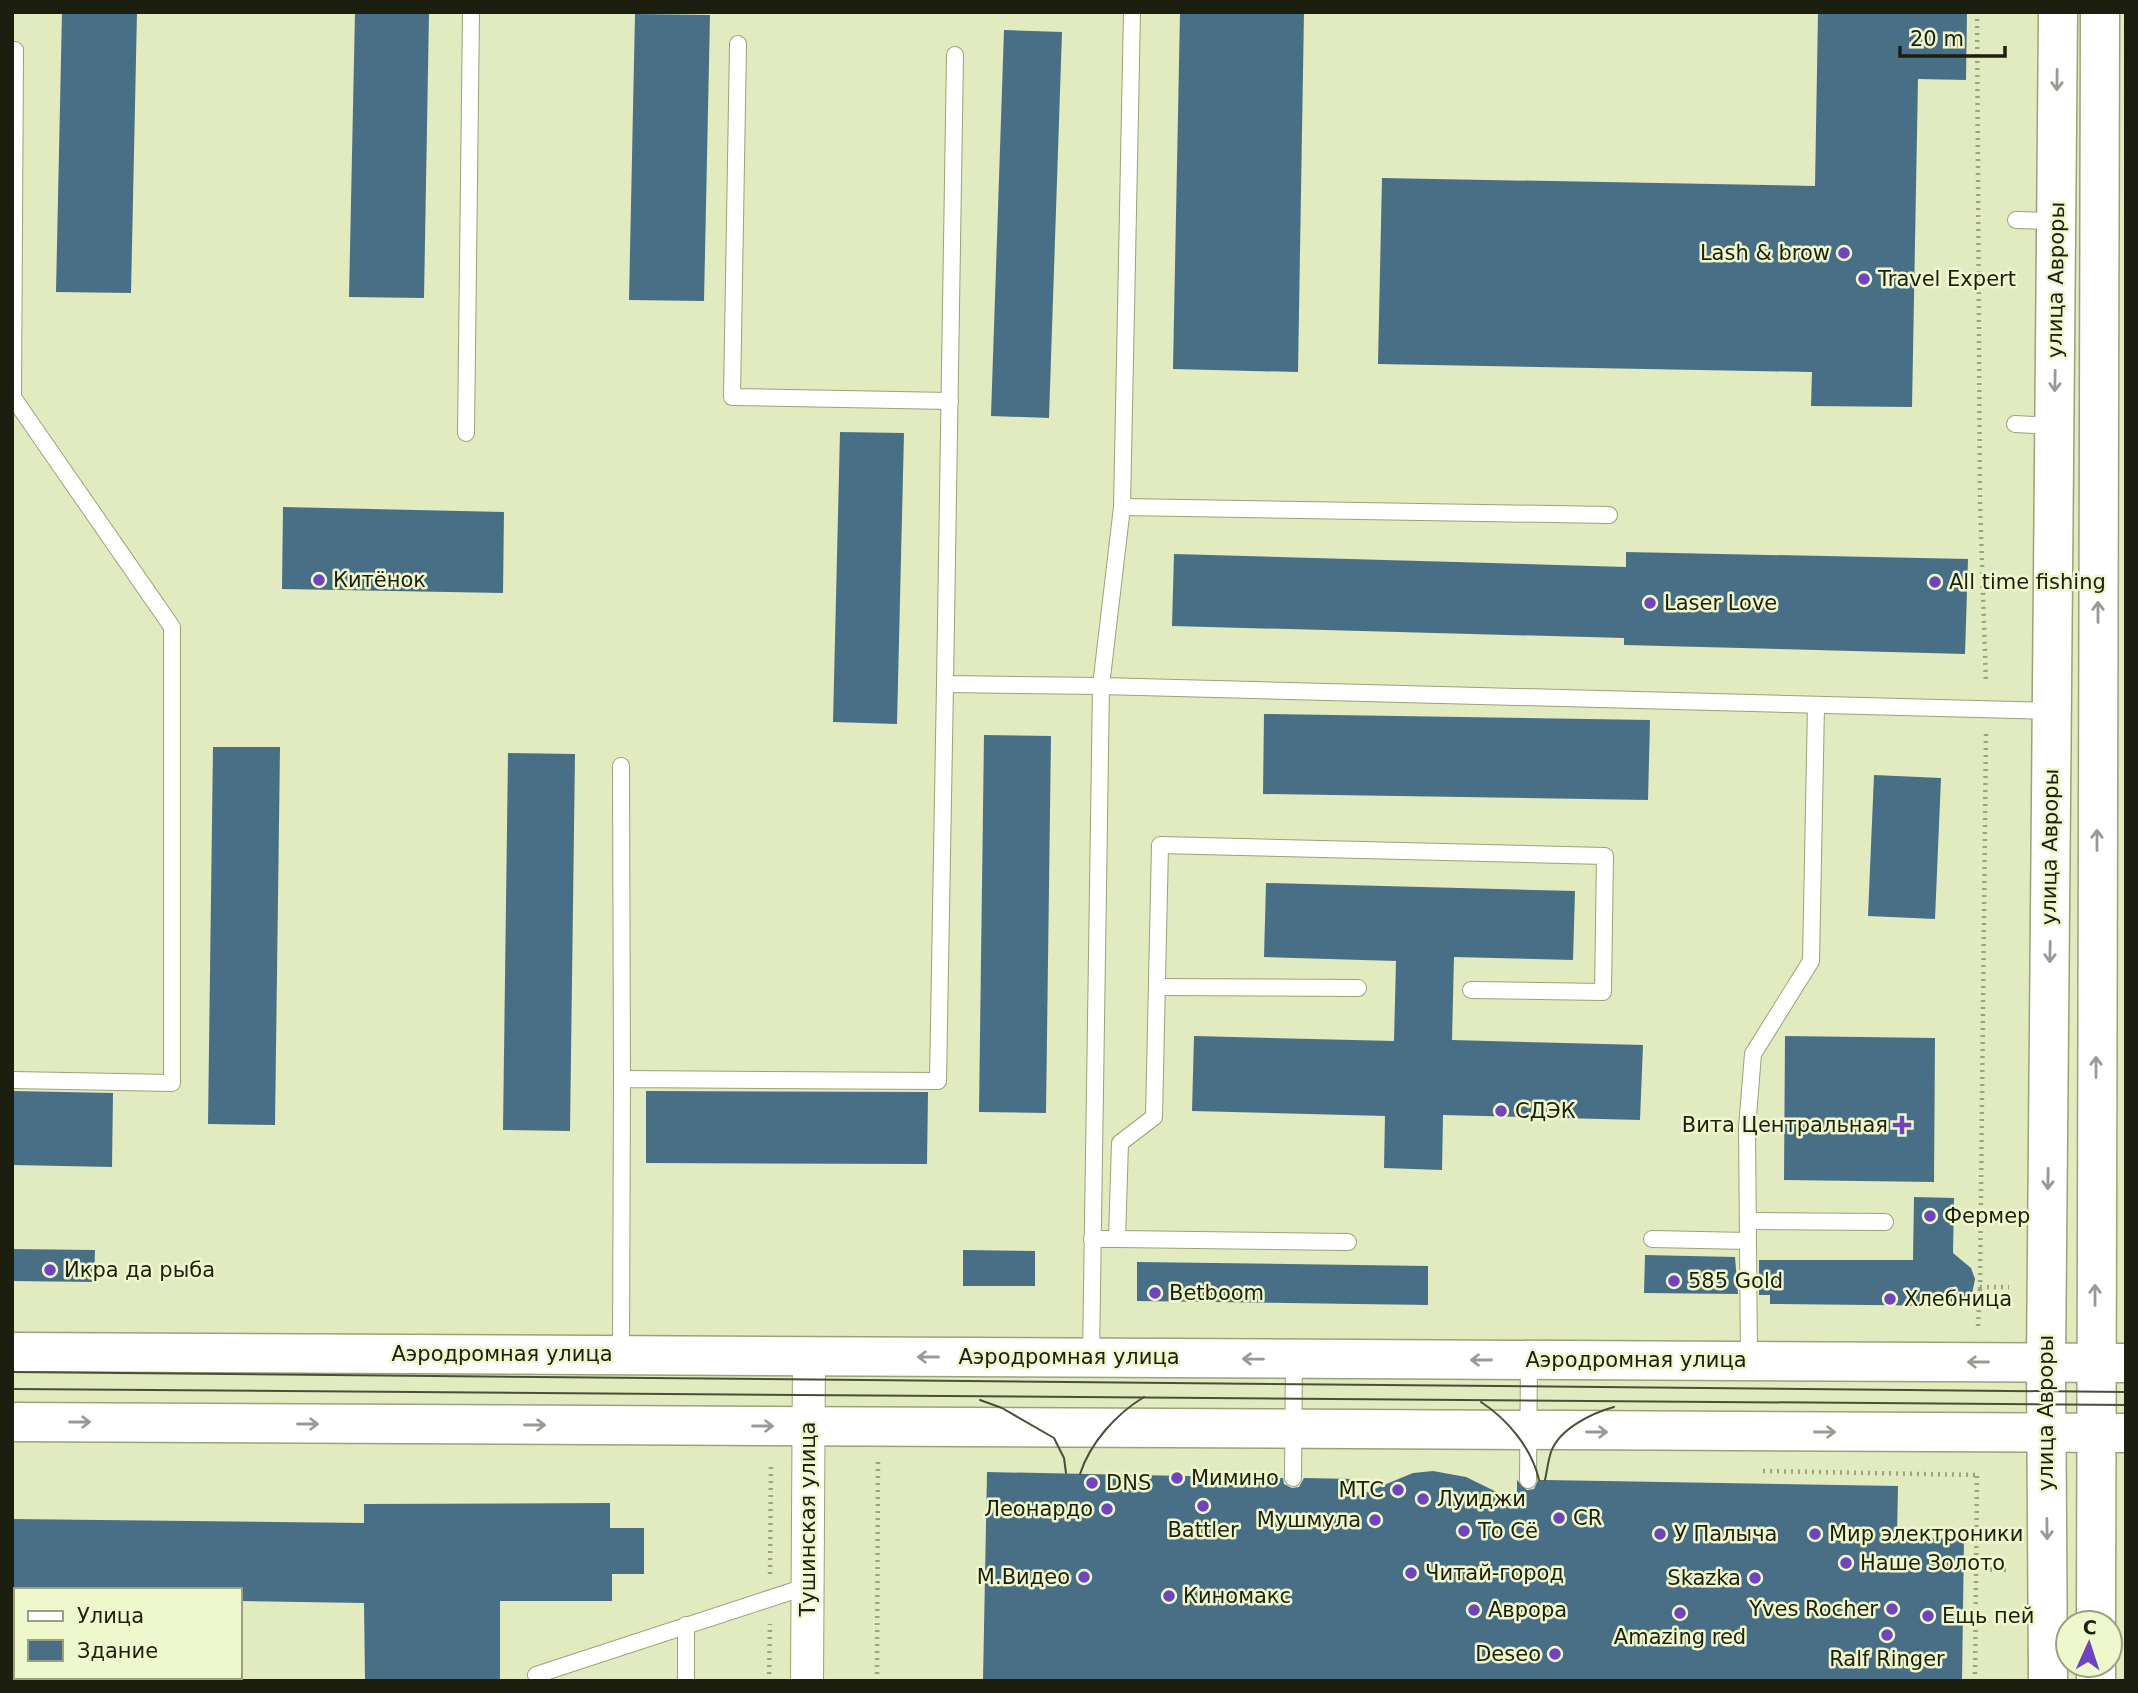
<svg xmlns="http://www.w3.org/2000/svg" width="2138" height="1693" font-family="'DejaVu Sans',sans-serif">
<style>
.building{fill:#496f87}
.lines{fill:none;stroke-linecap:round;stroke-linejoin:round}
.lane-casing{stroke:#9aa279;stroke-width:18}
.street-casing{stroke:#9aa279;stroke-width:34}
.secondary-casing{stroke:#9aa279;stroke-width:41}
.primary-casing{stroke:#9aa279;stroke-width:41}
.path{stroke:#9da382;stroke-width:4.5;stroke-dasharray:2 5;stroke-linecap:butt}
.lane{stroke:#fff;stroke-width:16}
.street{stroke:#fff;stroke-width:32}
.secondary{stroke:#fff;stroke-width:38}
.primary{stroke:#fff;stroke-width:38}
.tram{stroke:#494e37;stroke-width:2}
.oneway{stroke:#999a93}
.poi-dot{fill:#7044bc;stroke:#eff7cc;stroke-width:2.5}
.labels{text-anchor:middle;dominant-baseline:central;stroke-width:5;stroke-linejoin:round;paint-order:stroke}
.poi-label{font-size:21px;fill:#1c1f0f;stroke:#eff7cc;text-anchor:start}
.street-label{font-size:21px;fill:#1c1f0f;stroke:#eff7cc}
</style>
<rect width="100%" height="100%" fill="#e2eabf"/>
<!-- building -->
<g class="building">
<path d="M 62,12 L 137,12 L 131,293 L 56,292 Z"/>
<path d="M 355,12 L 429,13 L 424,298 L 349,297 Z"/>
<path d="M 1180,12 L 1304,12 L 1298,372 L 1173,369 Z"/>
<path d="M 1818,12 L 1967,12 L 1966,80 L 1918,79 L 1912,407 L 1811,406 L 1812,372 L 1378,364 L 1382,178 L 1815,186 Z"/>
<path d="M 635,14 L 710,15 L 704,301 L 629,300 Z"/>
<path d="M 1004,30 L 1062,32 L 1049,418 L 991,416 Z"/>
<path d="M 840,432 L 904,433 L 897,724 L 833,722 Z"/>
<path d="M 283,507 L 504,512 L 503,593 L 282,589 Z"/>
<path d="M 1626,552 L 1968,559 L 1965,654 L 1624,645 L 1624,638 L 1172,626 L 1174,554 L 1626,567 Z"/>
<path d="M 1264,714 L 1650,720 L 1648,800 L 1263,794 Z"/>
<path d="M 984,735 L 1051,736 L 1046,1113 L 979,1112 Z"/>
<path d="M 213,747 L 280,747 L 275,1125 L 208,1124 Z"/>
<path d="M 508,753 L 575,754 L 570,1131 L 503,1130 Z"/>
<path d="M 1874,775 L 1941,778 L 1935,919 L 1868,916 Z"/>
<path d="M 1266,883 L 1575,891 L 1573,960 L 1454,957 L 1452,1040 L 1643,1045 L 1640,1120 L 1443,1115 L 1442,1170 L 1384,1168 L 1385,1116 L 1192,1111 L 1194,1036 L 1394,1041 L 1396,961 L 1264,957 Z"/>
<path d="M 1785,1036 L 1935,1038 L 1934,1182 L 1784,1180 Z"/>
<path d="M 12,1091 L 113,1093 L 112,1167 L 12,1165 Z"/>
<path d="M 646,1091 L 928,1092 L 927,1164 L 646,1163 Z"/>
<path d="M 1914,1197 L 1954,1198 L 1953,1253 L 1971,1268 L 1975,1279 L 1971,1299 L 1960,1306 L 1770,1304 L 1770,1295 L 1759,1295 L 1759,1260 L 1913,1260 Z"/>
<path d="M 12,1249 L 95,1250 L 94,1282 L 12,1281 Z"/>
<path d="M 963,1250 L 1035,1251 L 1035,1286 L 963,1286 Z"/>
<path d="M 1645,1255 L 1735,1257 L 1738,1294 L 1644,1293 Z"/>
<path d="M 1137,1262 L 1428,1266 L 1428,1305 L 1137,1301 Z"/>
<path d="M 1433,1471 L 1466,1477 L 1517,1502 L 1517,1480 L 1527,1490 L 1534,1489 L 1538,1480 L 1545,1480 L 1898,1486 L 1897,1538 L 1964,1539 L 1962,1681 L 983,1681 L 987,1472 L 1283,1478 L 1284,1484 L 1292,1488 L 1299,1487 L 1304,1478 L 1355,1479 L 1355,1497 L 1413,1473 Z"/>
<path d="M 610,1503 L 610,1528 L 644,1528 L 644,1574 L 612,1574 L 612,1601 L 500,1601 L 500,1681 L 365,1681 L 364,1603 L 240,1601 L 240,1590 L 12,1590 L 12,1519 L 364,1523 L 364,1504 Z"/>
</g>
<g class="lines">
<!-- lane casing -->
<g class="lane-casing">
<g id="lane">
<path d="M 738,44 L 732,397 L 950,401"/>
<path d="M 955,55 L 945,684 L 1101,686 L 2052,711"/>
<path d="M 2016,220 L 2056,221"/>
<path d="M 12,396 L 172,627 L 172,1083 L 12,1080"/>
<path d="M 13,396 L 15,50"/>
<path d="M 2015,424 L 2054,426"/>
<path d="M 466,433 L 471,12"/>
<path d="M 1122,507 L 1609,515"/>
<path d="M 621,766 L 622,1079"/>
<path d="M 1157,987 L 1358,988"/>
<path d="M 1748,1221 L 1885,1222"/>
<path d="M 1092,1239 L 1117,1239 L 1120,1143 L 1154,1117 L 1160,845 L 1605,856 L 1603,992 L 1471,990"/>
<path d="M 1117,1239 L 1348,1242"/>
<path d="M 1652,1239 L 1748,1241"/>
<path d="M 621,1355 L 622,1079 L 938,1081 L 945,684"/>
<path d="M 1091,1357 L 1101,686 L 1122,507 L 1132,12"/>
<path d="M 1749,1361 L 1747,1128 L 1753,1054 L 1811,961 L 1816,705"/>
<path d="M 1293,1478 L 1294,1359"/>
<path d="M 1528,1480 L 1529,1360"/>
<path d="M 686,1625 L 686,1681"/>
<path d="M 536,1675 L 808,1586"/>
</g>
</g>
<!-- street casing -->
<g class="street-casing">
<path id="street" d="M 807,1681 L 809,1356"/>
</g>
<!-- secondary casing -->
<g class="secondary-casing">
<g id="secondary">
<path d="M 12,1352 L 2126,1363"/>
<path d="M 12,1422 L 2126,1433"/>
</g>
</g>
<!-- primary casing -->
<g class="primary-casing">
<g id="primary">
<path d="M 2096,1623 L 2100,12"/>
<path d="M 2096,1665 L 2096,1681"/>
<path d="M 2048,1681 L 2046,1363 L 2058,12"/>
</g>
</g>
<!-- path -->
<g class="path">
<path d="M 1977,12 L 1980,503 L 1986,683"/>
<path d="M 1986,734 L 1980,1287 L 2009,1287"/>
<path d="M 1978,1326 L 1980,1287"/>
<path d="M 1763,1471 L 1977,1475"/>
<path d="M 1976,1569 L 2010,1570"/>
<path d="M 770,1574 L 771,1463"/>
<path d="M 769,1681 L 770,1624"/>
<path d="M 877,1681 L 878,1462"/>
<path d="M 1975,1681 L 1977,1475"/>
</g>
<!-- lane -->
<use href="#lane" class="lane"/>
<!-- street -->
<use href="#street" class="street"/>
<!-- secondary -->
<use href="#secondary" class="secondary"/>
<!-- primary -->
<use href="#primary" class="primary"/>
<!-- tram -->
<g class="tram">
<path d="M 12,1372 L 2126,1392"/>
<path d="M 12,1389 L 2126,1405"/>
<path d="M 980,1400 L 1002,1408 L 1054,1438 L 1064,1458 L 1066,1473"/>
<path d="M 1481,1402 C 1507,1419 1532,1448 1539,1480"/>
<path d="M 1080,1474 C 1090,1443 1116,1414 1144,1397"/>
<path d="M 1545,1480 C 1547,1471 1548,1461 1551,1452 C 1559,1429 1592,1413 1614,1407"/>
</g>
</g>
<!-- one-way arrows -->
<defs><path id="oneway-shaft" d="M-6 0H5M1.5-3L5.5 0L1.5 3" fill="none" stroke-width="1.6" stroke-linecap="round" stroke-linejoin="round" transform="scale(1.75)"/></defs>
<g class="oneway">
<use href="#oneway-shaft" transform="translate(2057 80) rotate(91)"/>
<use href="#oneway-shaft" transform="translate(2055 381) rotate(91)"/>
<use href="#oneway-shaft" transform="translate(2098 612) rotate(-90)"/>
<use href="#oneway-shaft" transform="translate(2097 840) rotate(-90)"/>
<use href="#oneway-shaft" transform="translate(2050 952) rotate(91)"/>
<use href="#oneway-shaft" transform="translate(2096 1067) rotate(-90)"/>
<use href="#oneway-shaft" transform="translate(2048 1179) rotate(91)"/>
<use href="#oneway-shaft" transform="translate(2095 1295) rotate(-90)"/>
<use href="#oneway-shaft" transform="translate(928 1357) rotate(-180)"/>
<use href="#oneway-shaft" transform="translate(1253 1359) rotate(-179)"/>
<use href="#oneway-shaft" transform="translate(1481 1360) rotate(-180)"/>
<use href="#oneway-shaft" transform="translate(1978 1362) rotate(-180)"/>
<use href="#oneway-shaft" transform="translate(80 1422)"/>
<use href="#oneway-shaft" transform="translate(308 1424)"/>
<use href="#oneway-shaft" transform="translate(535 1425)"/>
<use href="#oneway-shaft" transform="translate(763 1426)"/>
<use href="#oneway-shaft" transform="translate(1597 1432)"/>
<use href="#oneway-shaft" transform="translate(1825 1432)"/>
<use href="#oneway-shaft" transform="translate(2047 1529) rotate(89)"/>
</g>
<!-- markers -->
<g class="poi-dot">
<circle cx="1844" cy="253" r="7"/>
<circle cx="1864" cy="279" r="7"/>
<circle cx="319" cy="580" r="7"/>
<circle cx="1935" cy="582" r="7"/>
<circle cx="1650" cy="603" r="7"/>
<circle cx="1501" cy="1111" r="7"/>
<path d="M1898.5 1114.5h7v7h7v7h-7v7h-7v-7h-7v-7h7z"/>
<circle cx="1930" cy="1216" r="7"/>
<circle cx="50" cy="1270" r="7"/>
<circle cx="1674" cy="1281" r="7"/>
<circle cx="1155" cy="1293" r="7"/>
<circle cx="1890" cy="1299" r="7"/>
<circle cx="1177" cy="1478" r="7"/>
<circle cx="1092" cy="1483" r="7"/>
<circle cx="1398" cy="1490" r="7"/>
<circle cx="1423" cy="1499" r="7"/>
<circle cx="1203" cy="1506" r="7"/>
<circle cx="1107" cy="1509" r="7"/>
<circle cx="1559" cy="1518" r="7"/>
<circle cx="1375" cy="1520" r="7"/>
<circle cx="1464" cy="1531" r="7"/>
<circle cx="1660" cy="1534" r="7"/>
<circle cx="1815" cy="1534" r="7"/>
<circle cx="1846" cy="1563" r="7"/>
<circle cx="1411" cy="1573" r="7"/>
<circle cx="1084" cy="1577" r="7"/>
<circle cx="1755" cy="1578" r="7"/>
<circle cx="1169" cy="1596" r="7"/>
<circle cx="1892" cy="1609" r="7"/>
<circle cx="1474" cy="1610" r="7"/>
<circle cx="1680" cy="1613" r="7"/>
<circle cx="1928" cy="1616" r="7"/>
<circle cx="1887" cy="1635" r="7"/>
<circle cx="1555" cy="1654" r="7"/>
</g>
<g class="labels">
<!-- poi labels -->
<g class="poi-label">
<text x="1830" y="253" text-anchor="end">Lash &amp; brow</text>
<text x="1878" y="279">Travel Expert</text>
<text x="333" y="580">Китёнок</text>
<text x="1949" y="582">All time fishing</text>
<text x="1664" y="603">Laser Love</text>
<text x="1515" y="1111">СДЭК</text>
<text x="1888" y="1125" text-anchor="end">Вита Центральная</text>
<text x="1944" y="1216">Фермер</text>
<text x="64" y="1270">Икра да рыба</text>
<text x="1688" y="1281">585 Gold</text>
<text x="1169" y="1293">Betboom</text>
<text x="1904" y="1299">Хлебница</text>
<text x="1191" y="1478">Мимино</text>
<text x="1106" y="1483">DNS</text>
<text x="1384" y="1490" text-anchor="end">МТС</text>
<text x="1437" y="1499">Луиджи</text>
<text x="1093" y="1509" text-anchor="end">Леонардо</text>
<text x="1573" y="1518">CR</text>
<text x="1361" y="1520" text-anchor="end">Мушмула</text>
<text x="1203" y="1530" text-anchor="middle">Battler</text>
<text x="1478" y="1531">То Сё</text>
<text x="1674" y="1534">У Палыча</text>
<text x="1829" y="1534">Мир электроники</text>
<text x="1860" y="1563">Наше Золото</text>
<text x="1425" y="1573">Читай-город</text>
<text x="1070" y="1577" text-anchor="end">М.Видео</text>
<text x="1741" y="1578" text-anchor="end">Skazka</text>
<text x="1183" y="1596">Киномакс</text>
<text x="1878" y="1609" text-anchor="end">Yves Rocher</text>
<text x="1488" y="1610">Аврора</text>
<text x="1942" y="1616">Ещь пей</text>
<text x="1680" y="1637" text-anchor="middle">Amazing red</text>
<text x="1541" y="1654" text-anchor="end">Deseo</text>
<text x="1887" y="1659" text-anchor="middle">Ralf Ringer</text>
</g>
<!-- street labels -->
<g class="street-label">
<text transform="translate(2056 280) rotate(-89)">улица Авроры</text>
<text transform="translate(2050 847) rotate(-89)">улица Авроры</text>
<text x="502" y="1354">Аэродромная улица</text>
<text x="1069" y="1357">Аэродромная улица</text>
<text x="1636" y="1360">Аэродромная улица</text>
<text transform="translate(2046 1413) rotate(-90)">улица Авроры</text>
<text transform="translate(808 1519) rotate(-90)">Тушинская улица</text>
</g>
</g>
<!-- border -->
<rect width="2138" height="1693" fill="none" stroke="#1c1f0f" stroke-width="28"/>
<!-- legend -->
<rect x="14" y="1588" width="228" height="91" fill="#eff7cc" stroke="#9ba180" stroke-width="2"/>
<rect x="28" y="1611" width="35" height="10" fill="#ffffff" stroke="#9ba180" stroke-width="2"/>
<text x="77" y="1623" font-size="21" fill="#1c1f0f">Улица</text>
<rect x="28" y="1640" width="35" height="21" fill="#496f87" stroke="#9ba180" stroke-width="2"/>
<text x="77" y="1658" font-size="21" fill="#1c1f0f">Здание</text>
<!-- north arrow -->
<g transform="translate(2089 1644) rotate(3)"><circle r="33" fill="#eff7cc" stroke="#9ba180" stroke-width="2"/>
<path d="M0-5L12 26L0 18L-12 26Z" fill="#7044bc"/>
<text y="-10" font-size="19" font-weight="bold" text-anchor="middle" fill="#1c1f0f">С</text>
</g>
<!-- scale -->
<path d="M1900 46v10h105v-10" fill="none" stroke="#1c1f0f" stroke-width="3.5"/>
<text x="1910" y="46" font-size="21" fill="#1c1f0f" stroke="#eff7cc" stroke-width="5" paint-order="stroke">20 m</text>
</svg>
